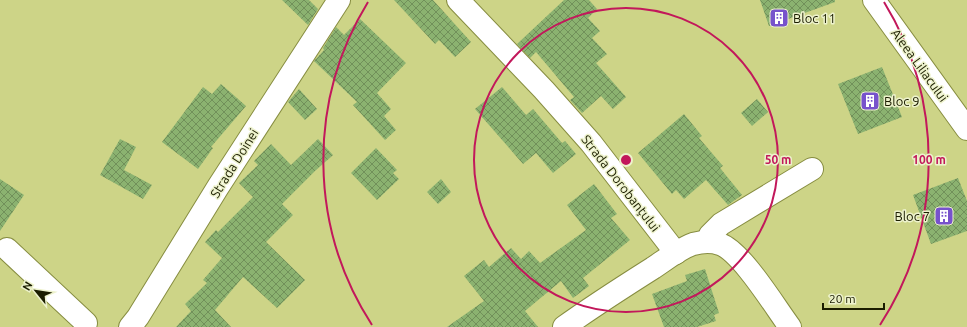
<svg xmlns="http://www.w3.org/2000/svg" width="967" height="327" font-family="Ubuntu,sans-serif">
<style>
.building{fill:url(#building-cross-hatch)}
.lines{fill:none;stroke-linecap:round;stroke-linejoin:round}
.minor-casing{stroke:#878d41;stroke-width:24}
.minor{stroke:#fff;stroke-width:22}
.ring{fill:none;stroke:#c2185b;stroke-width:2}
.labels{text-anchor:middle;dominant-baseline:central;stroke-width:3;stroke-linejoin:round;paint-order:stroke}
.poi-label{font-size:13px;fill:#1b1d00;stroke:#edf2cc;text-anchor:start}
.street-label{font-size:13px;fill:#1b1d00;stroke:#edf2cc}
.centre{fill:#c2185b;stroke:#edf2cc;stroke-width:2}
.ring-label{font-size:12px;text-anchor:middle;font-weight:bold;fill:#c2185b;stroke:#edf2cc;stroke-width:3;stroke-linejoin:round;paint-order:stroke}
</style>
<defs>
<pattern id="building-cross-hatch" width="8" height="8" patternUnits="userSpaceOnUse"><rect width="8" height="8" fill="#8bb270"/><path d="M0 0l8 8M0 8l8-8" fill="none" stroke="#71905a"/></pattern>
</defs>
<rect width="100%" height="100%" fill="#cdd487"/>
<!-- building -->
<g class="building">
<path d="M 282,0 L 309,0 L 318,9 L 308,25 Z"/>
<path d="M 394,0 L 433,0 L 471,42 L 455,57 L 439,40 L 435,44 Z"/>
<path d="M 564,0 L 589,0 L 597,9 L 588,18 L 600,31 L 592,38 L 607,54 L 596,63 L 626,97 L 613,109 L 601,96 L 582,113 L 570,100 L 574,97 L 536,52 L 530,58 L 517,44 Z"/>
<path d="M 760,0 L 835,0 L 835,2 L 769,26 Z"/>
<path d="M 360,19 L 406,63 L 377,93 L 391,109 L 384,116 L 396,130 L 385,140 L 353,105 L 357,102 L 314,61 L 324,50 L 323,48 L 336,27 L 344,35 Z"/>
<path d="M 882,67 L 902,117 L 858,134 L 838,84 Z"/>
<path d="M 221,84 L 246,106 L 211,147 L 213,148 L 198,169 L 162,142 L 203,87 L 212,94 Z"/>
<path d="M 502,87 L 526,115 L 533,109 L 562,143 L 565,141 L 576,154 L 553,173 L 536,153 L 523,164 L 475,109 Z"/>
<path d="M 299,89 L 317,109 L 305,120 L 288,102 Z"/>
<path d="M 757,99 L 768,112 L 752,126 L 741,113 Z"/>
<path d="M 684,114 L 702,136 L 699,138 L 723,166 L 720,168 L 742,195 L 728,205 L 706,180 L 684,199 L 676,190 L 672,194 L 638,153 Z"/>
<path d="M 120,139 L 136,147 L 124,170 L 152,185 L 143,199 L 100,175 Z"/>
<path d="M 318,139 L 333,155 L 315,171 L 282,204 L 293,215 L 266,242 L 305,280 L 277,308 L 243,277 L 215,310 L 231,327 L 176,327 L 191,311 L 185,304 L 207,283 L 203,280 L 222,258 L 205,242 L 216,230 L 218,232 L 253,197 L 239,183 L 258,165 L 254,161 L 271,144 L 291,165 Z"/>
<path d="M 376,148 L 397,170 L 393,173 L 399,179 L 377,200 L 351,173 Z"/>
<path d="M 958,178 L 967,201 L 967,231 L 931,244 L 913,195 Z"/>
<path d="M 0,179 L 24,195 L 0,231 Z"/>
<path d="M 441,179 L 451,192 L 438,204 L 427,192 Z"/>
<path d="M 594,184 L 617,214 L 611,218 L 630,240 L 583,278 L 589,286 L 573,298 L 561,281 L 525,311 L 538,327 L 447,327 L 484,301 L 464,276 L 484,260 L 489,267 L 511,248 L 521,259 L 529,251 L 540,263 L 586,230 L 567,205 Z"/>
<path d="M 705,269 L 719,313 L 714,315 L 716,321 L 697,327 L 664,327 L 652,294 L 687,281 L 685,275 Z"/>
</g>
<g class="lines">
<!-- minor casing -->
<g class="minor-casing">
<g id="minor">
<path d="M 458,0 L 544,90 L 591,143 L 676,253"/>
<path d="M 874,0 L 967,129"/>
<path d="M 707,242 L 710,235 L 721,224 L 812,169"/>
<path d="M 7,249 L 86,323"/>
<path d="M 130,327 L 138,317 L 218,187 L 339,0"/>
<path d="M 564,327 C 593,306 623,287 653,268 C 665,260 679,249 693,244 C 701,242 711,241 720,244 C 742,252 775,307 790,327"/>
</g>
</g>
<!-- minor -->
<use href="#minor" class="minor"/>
</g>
<!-- distance rings -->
<g class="ring">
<circle cx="626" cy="160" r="152"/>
<path d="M372 325A303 303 0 0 1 368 2M884 2A303 303 0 0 1 880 325"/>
</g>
<!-- icons -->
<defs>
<g id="building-square" transform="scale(1)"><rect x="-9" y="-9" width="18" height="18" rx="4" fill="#7752cc" stroke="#edf2cc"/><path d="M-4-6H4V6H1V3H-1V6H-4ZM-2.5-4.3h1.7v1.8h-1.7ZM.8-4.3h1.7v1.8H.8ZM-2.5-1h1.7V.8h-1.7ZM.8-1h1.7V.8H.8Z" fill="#fff"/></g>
</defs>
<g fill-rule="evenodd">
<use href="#building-square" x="779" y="18"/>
<use href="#building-square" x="870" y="101"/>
<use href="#building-square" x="944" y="216"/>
</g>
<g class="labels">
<!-- poi labels -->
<g class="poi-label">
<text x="793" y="18">Bloc 11</text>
<text x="884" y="101">Bloc 9</text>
<text x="930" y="216" text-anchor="end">Bloc 7</text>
</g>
<!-- street labels -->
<g class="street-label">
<text transform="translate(920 65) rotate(54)">Aleea Liliacului</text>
<text transform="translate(234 163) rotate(-58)">Strada Doinei</text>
<text transform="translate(621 183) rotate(52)">Strada Dorobanțului</text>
</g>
</g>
<circle cx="626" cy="160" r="6" class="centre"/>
<g class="ring-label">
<text x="778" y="164">50 m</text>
<text x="929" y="164">100 m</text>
</g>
<!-- north arrow -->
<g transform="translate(36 291) rotate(300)" stroke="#edf2cc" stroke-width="3" paint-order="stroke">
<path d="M0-3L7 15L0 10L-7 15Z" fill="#1b1d00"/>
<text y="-6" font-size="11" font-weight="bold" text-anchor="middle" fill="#1b1d00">N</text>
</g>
<!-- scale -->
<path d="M823 303v6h61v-6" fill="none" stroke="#1b1d00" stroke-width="2"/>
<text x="829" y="303" font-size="12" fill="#1b1d00" stroke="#edf2cc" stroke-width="3" paint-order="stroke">20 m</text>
</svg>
